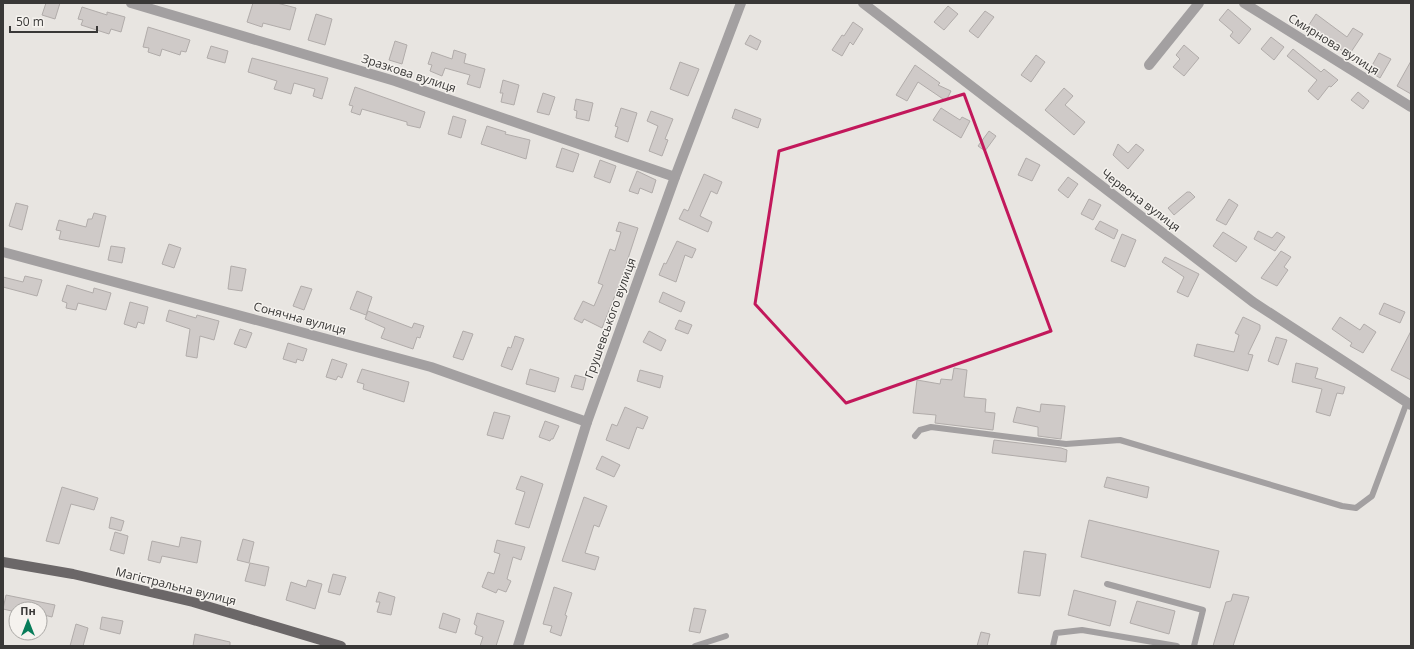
<svg xmlns="http://www.w3.org/2000/svg" width="1414" height="649" font-family="'Open Sans',sans-serif">
<style>
.building{fill:#cfcac8;stroke:#b1acaa}
.lines{fill:none;stroke-linecap:round;stroke-linejoin:round}
.lane{stroke:#a3a0a1;stroke-width:6}
.street{stroke:#a3a0a1;stroke-width:10}
.primary{stroke:#6b6768;stroke-width:10}
.marked{fill:none;stroke:#c2185b;stroke-width:3;stroke-linejoin:round}
.labels{text-anchor:middle;dominant-baseline:central;stroke-width:3;stroke-linejoin:round;paint-order:stroke}
.street-label{font-size:12px;fill:#393837;stroke:#f5f2ee}
</style>
<rect width="100%" height="100%" fill="#e8e5e1"/>
<!-- building -->
<g class="building">
<path d="M 46,3 L 60,3 L 55,19 L 42,15 Z"/>
<path d="M 253,3 L 277,3 L 296,8 L 290,30 L 263,23 L 262,27 L 247,22 Z"/>
<path d="M 948,6 L 958,14 L 944,30 L 934,22 Z"/>
<path d="M 82,7 L 107,15 L 107,12 L 125,17 L 121,32 L 111,29 L 109,34 L 81,25 L 83,20 L 78,19 Z"/>
<path d="M 1228,9 L 1251,29 L 1239,44 L 1230,36 L 1233,32 L 1219,20 Z"/>
<path d="M 985,11 L 994,17 L 978,38 L 969,31 Z"/>
<path d="M 316,14 L 332,19 L 325,45 L 308,40 Z"/>
<path d="M 1316,14 L 1347,37 L 1353,28 L 1363,34 L 1349,55 L 1307,28 Z"/>
<path d="M 853,22 L 863,29 L 853,45 L 850,42 L 842,56 L 832,50 L 842,35 L 844,36 Z"/>
<path d="M 148,27 L 190,40 L 186,52 L 181,51 L 180,55 L 162,49 L 160,56 L 148,52 L 149,48 L 143,47 Z"/>
<path d="M 750,35 L 761,41 L 757,50 L 745,44 Z"/>
<path d="M 1271,37 L 1284,47 L 1274,60 L 1261,49 Z"/>
<path d="M 395,41 L 407,45 L 402,64 L 389,60 Z"/>
<path d="M 1184,45 L 1199,58 L 1184,76 L 1173,67 L 1180,59 L 1176,55 Z"/>
<path d="M 211,46 L 228,51 L 225,63 L 207,58 Z"/>
<path d="M 1293,49 L 1321,72 L 1324,69 L 1338,80 L 1331,87 L 1329,86 L 1318,100 L 1308,91 L 1317,80 L 1287,56 Z"/>
<path d="M 454,50 L 466,54 L 464,63 L 485,69 L 480,88 L 467,84 L 470,75 L 445,68 L 442,76 L 430,71 L 432,65 L 428,64 L 432,52 L 452,59 Z"/>
<path d="M 1379,53 L 1391,59 L 1380,78 L 1369,71 Z"/>
<path d="M 1036,55 L 1045,62 L 1031,82 L 1021,75 Z"/>
<path d="M 252,58 L 328,78 L 322,99 L 313,96 L 315,89 L 294,83 L 291,94 L 274,89 L 277,81 L 248,72 Z"/>
<path d="M 1411,61 L 1411,94 L 1397,86 Z"/>
<path d="M 680,62 L 699,69 L 688,96 L 670,89 Z"/>
<path d="M 915,65 L 940,83 L 938,85 L 951,91 L 946,101 L 918,82 L 907,101 L 896,95 Z"/>
<path d="M 503,80 L 519,85 L 514,105 L 501,102 L 503,93 L 500,93 Z"/>
<path d="M 355,87 L 425,112 L 420,128 L 407,125 L 407,122 L 362,109 L 360,115 L 351,112 L 353,106 L 349,105 Z"/>
<path d="M 1064,88 L 1073,96 L 1065,105 L 1085,122 L 1074,135 L 1045,110 Z"/>
<path d="M 1358,92 L 1369,101 L 1363,109 L 1351,100 Z"/>
<path d="M 543,93 L 555,97 L 549,115 L 537,112 Z"/>
<path d="M 576,99 L 593,103 L 589,121 L 576,118 L 577,111 L 574,110 Z"/>
<path d="M 621,108 L 637,113 L 628,142 L 615,137 L 618,127 L 615,126 Z"/>
<path d="M 941,108 L 960,120 L 962,117 L 970,121 L 961,138 L 933,120 Z"/>
<path d="M 735,109 L 761,119 L 758,128 L 732,118 Z"/>
<path d="M 651,111 L 673,119 L 665,139 L 668,140 L 662,156 L 649,151 L 658,126 L 647,121 Z"/>
<path d="M 453,116 L 466,120 L 461,138 L 448,134 Z"/>
<path d="M 487,126 L 506,132 L 505,134 L 530,140 L 526,159 L 481,144 Z"/>
<path d="M 989,131 L 996,136 L 985,151 L 978,146 Z"/>
<path d="M 1118,144 L 1128,153 L 1136,144 L 1144,150 L 1128,169 L 1113,155 Z"/>
<path d="M 562,148 L 579,154 L 573,172 L 556,167 Z"/>
<path d="M 1026,158 L 1040,165 L 1032,181 L 1018,175 Z"/>
<path d="M 600,160 L 616,166 L 610,183 L 594,177 Z"/>
<path d="M 637,171 L 656,180 L 652,193 L 640,188 L 638,194 L 629,191 Z"/>
<path d="M 704,174 L 722,182 L 717,194 L 711,191 L 700,216 L 712,222 L 708,232 L 679,219 L 684,209 L 688,211 Z"/>
<path d="M 1068,177 L 1078,184 L 1068,198 L 1058,190 Z"/>
<path d="M 1187,192 L 1190,192 L 1195,197 L 1174,215 L 1168,208 Z"/>
<path d="M 1089,199 L 1101,205 L 1093,220 L 1081,214 Z"/>
<path d="M 1229,199 L 1238,205 L 1226,225 L 1216,220 Z"/>
<path d="M 16,203 L 28,206 L 22,230 L 9,226 Z"/>
<path d="M 94,213 L 106,216 L 99,247 L 59,239 L 61,231 L 56,230 L 59,220 L 86,227 L 88,219 L 92,219 Z"/>
<path d="M 1100,221 L 1118,230 L 1114,239 L 1095,229 Z"/>
<path d="M 619,222 L 638,228 L 620,283 L 602,328 L 584,319 L 582,323 L 574,319 L 583,301 L 594,306 L 603,285 L 598,283 L 610,249 L 615,251 L 621,232 L 616,231 Z"/>
<path d="M 1258,231 L 1272,238 L 1277,232 L 1285,237 L 1275,251 L 1254,239 Z"/>
<path d="M 1223,232 L 1247,247 L 1236,262 L 1213,246 Z"/>
<path d="M 1122,234 L 1136,240 L 1125,267 L 1111,261 Z"/>
<path d="M 677,241 L 696,249 L 692,258 L 685,255 L 676,282 L 659,275 L 664,263 L 666,264 Z"/>
<path d="M 169,244 L 181,248 L 174,268 L 162,264 Z"/>
<path d="M 111,246 L 125,248 L 122,263 L 108,260 Z"/>
<path d="M 1281,251 L 1291,257 L 1284,267 L 1288,270 L 1277,286 L 1261,278 Z"/>
<path d="M 1165,257 L 1199,274 L 1188,297 L 1177,292 L 1184,277 L 1162,262 Z"/>
<path d="M 231,266 L 246,269 L 242,291 L 228,289 Z"/>
<path d="M 25,276 L 42,280 L 37,296 L 3,287 L 3,277 L 23,282 Z"/>
<path d="M 67,285 L 93,293 L 94,288 L 111,293 L 106,310 L 78,303 L 76,310 L 66,308 L 67,303 L 62,301 Z"/>
<path d="M 301,286 L 312,289 L 304,310 L 293,306 Z"/>
<path d="M 357,291 L 372,297 L 366,315 L 350,309 Z"/>
<path d="M 663,292 L 685,302 L 681,312 L 659,302 Z"/>
<path d="M 130,302 L 148,307 L 144,324 L 138,322 L 136,328 L 124,324 Z"/>
<path d="M 1384,303 L 1405,312 L 1400,323 L 1379,314 Z"/>
<path d="M 169,310 L 196,318 L 197,315 L 219,321 L 214,340 L 200,336 L 197,358 L 186,356 L 190,329 L 166,321 Z"/>
<path d="M 368,311 L 412,328 L 414,323 L 424,326 L 420,338 L 417,337 L 413,349 L 381,338 L 385,328 L 365,319 Z"/>
<path d="M 1243,317 L 1260,325 L 1260,329 L 1248,354 L 1253,355 L 1248,371 L 1194,356 L 1197,344 L 1234,352 L 1239,335 L 1235,333 Z"/>
<path d="M 1340,317 L 1360,330 L 1364,324 L 1376,332 L 1363,353 L 1350,346 L 1352,343 L 1332,329 Z"/>
<path d="M 679,320 L 692,325 L 688,334 L 675,329 Z"/>
<path d="M 240,329 L 252,333 L 246,348 L 234,344 Z"/>
<path d="M 463,331 L 473,334 L 463,360 L 453,357 Z"/>
<path d="M 649,331 L 666,340 L 661,351 L 643,342 Z"/>
<path d="M 1411,331 L 1411,380 L 1391,370 Z"/>
<path d="M 515,336 L 524,339 L 512,370 L 501,366 L 508,347 L 511,348 Z"/>
<path d="M 1276,337 L 1287,340 L 1278,365 L 1268,361 Z"/>
<path d="M 288,343 L 307,349 L 303,361 L 297,359 L 296,363 L 283,359 Z"/>
<path d="M 332,359 L 347,364 L 342,378 L 338,376 L 336,380 L 326,377 Z"/>
<path d="M 1296,363 L 1318,368 L 1315,378 L 1345,387 L 1343,394 L 1337,393 L 1330,416 L 1316,412 L 1322,389 L 1292,382 Z"/>
<path d="M 954,368 L 967,370 L 964,397 L 986,399 L 985,412 L 995,413 L 993,430 L 935,423 L 936,415 L 913,413 L 917,380 L 940,384 L 941,379 L 952,380 Z"/>
<path d="M 362,369 L 409,382 L 404,402 L 363,389 L 364,384 L 357,382 Z"/>
<path d="M 530,369 L 559,378 L 555,392 L 526,384 Z"/>
<path d="M 640,370 L 663,376 L 660,388 L 637,381 Z"/>
<path d="M 575,375 L 586,378 L 583,390 L 571,387 Z"/>
<path d="M 1041,404 L 1065,406 L 1061,439 L 1038,436 L 1038,427 L 1013,422 L 1017,407 L 1040,412 Z"/>
<path d="M 625,407 L 648,417 L 643,429 L 637,427 L 629,449 L 606,440 L 612,424 L 617,426 Z"/>
<path d="M 494,412 L 510,416 L 503,439 L 487,435 Z"/>
<path d="M 545,421 L 559,426 L 553,439 L 551,439 L 550,441 L 539,437 Z"/>
<path d="M 994,440 L 1061,448 L 1067,450 L 1066,462 L 992,453 Z"/>
<path d="M 602,456 L 620,465 L 614,477 L 596,469 Z"/>
<path d="M 521,476 L 543,484 L 529,528 L 515,524 L 525,492 L 516,489 Z"/>
<path d="M 1107,477 L 1149,487 L 1147,498 L 1104,487 Z"/>
<path d="M 62,487 L 98,498 L 94,510 L 71,504 L 59,544 L 46,541 Z"/>
<path d="M 584,497 L 607,506 L 599,527 L 594,525 L 585,553 L 599,557 L 595,570 L 562,561 Z"/>
<path d="M 111,517 L 124,521 L 121,531 L 109,528 Z"/>
<path d="M 1089,520 L 1219,551 L 1210,588 L 1081,557 Z"/>
<path d="M 115,532 L 128,536 L 124,554 L 110,550 Z"/>
<path d="M 181,537 L 201,541 L 197,563 L 162,556 L 160,563 L 148,560 L 152,541 L 179,547 Z"/>
<path d="M 243,539 L 254,542 L 249,563 L 237,560 Z"/>
<path d="M 497,540 L 525,547 L 521,560 L 513,557 L 507,579 L 511,581 L 506,592 L 498,589 L 496,593 L 482,587 L 488,572 L 494,574 L 500,554 L 494,552 Z"/>
<path d="M 1024,551 L 1046,554 L 1040,596 L 1018,593 Z"/>
<path d="M 250,563 L 269,567 L 265,586 L 245,581 Z"/>
<path d="M 333,574 L 346,577 L 340,595 L 328,592 Z"/>
<path d="M 308,580 L 322,584 L 315,609 L 286,600 L 291,582 L 306,587 Z"/>
<path d="M 554,587 L 572,593 L 565,615 L 567,616 L 561,636 L 550,632 L 552,626 L 543,624 Z"/>
<path d="M 1074,590 L 1116,601 L 1110,626 L 1068,615 Z"/>
<path d="M 379,592 L 395,597 L 391,615 L 377,612 L 380,602 L 376,602 Z"/>
<path d="M 1233,594 L 1249,597 L 1233,646 L 1213,646 L 1226,602 L 1231,601 Z"/>
<path d="M 6,595 L 55,605 L 52,617 L 40,614 L 40,609 L 16,609 L 16,612 L 3,609 Z"/>
<path d="M 1137,601 L 1175,611 L 1169,634 L 1130,623 Z"/>
<path d="M 694,608 L 706,610 L 700,633 L 689,631 Z"/>
<path d="M 443,613 L 460,619 L 456,633 L 439,628 Z"/>
<path d="M 477,613 L 504,621 L 496,646 L 480,646 L 483,637 L 475,634 L 477,626 L 474,624 Z"/>
<path d="M 102,617 L 123,621 L 120,634 L 100,629 Z"/>
<path d="M 76,624 L 88,628 L 83,646 L 70,646 Z"/>
<path d="M 981,632 L 990,634 L 987,646 L 977,646 Z"/>
<path d="M 195,634 L 230,642 L 230,646 L 193,646 Z"/>
</g>
<g class="lines">
<!-- lane -->
<g class="lane">
<path d="M 915,436 L 920,430 L 931,427 L 1066,444 L 1120,440 L 1342,506 L 1356,508 L 1372,496 L 1407,402"/>
<path d="M 1107,584 L 1203,610 L 1194,646"/>
<path d="M 695,646 L 726,636"/>
<path d="M 1053,646 L 1056,633 L 1082,630 L 1177,646"/>
</g>
<!-- street -->
<g class="street">
<path d="M 131,3 L 395,81 L 675,177"/>
<path d="M 863,3 L 1253,302 L 1411,405"/>
<path d="M 1244,3 L 1411,107"/>
<path d="M 1149,65 L 1199,3"/>
<path d="M 3,252 L 431,367 L 587,422"/>
<path d="M 518,646 L 587,422 L 675,177 L 741,3"/>
</g>
<!-- primary -->
<path class="primary" d="M 3,562 L 73,574 L 193,602 L 341,646"/>
</g>
<!-- marked area -->
<path class="marked" d="M 964,94 L 1051,331 L 846,403 L 755,304 L 779,151 Z"/>
<g class="labels">
<!-- street labels -->
<g class="street-label">
<text transform="translate(1334 44) rotate(32)">Смирнова вулиця</text>
<text transform="translate(409 73) rotate(18)">Зразкова вулиця</text>
<text transform="translate(1141 200) rotate(37)">Червона вулиця</text>
<text transform="translate(300 318) rotate(15)">Сонячна вулиця</text>
<text transform="translate(610 318) rotate(-70)">Грушевського вулиця</text>
<text transform="translate(176 586) rotate(14)">Магістральна вулиця</text>
</g>
</g>
<!-- border -->
<rect width="1414" height="649" fill="none" stroke="#393837" stroke-width="8"/>
<!-- north arrow -->
<g transform="translate(28 621)"><circle r="19" fill="#f5f2ee" stroke="#aaa8a5"/>
<path d="M0-3L7 15L0 10L-7 15Z" fill="#077c59"/>
<text y="-6" font-size="11" font-weight="bold" text-anchor="middle" fill="#393837">Пн</text>
</g>
<!-- scale -->
<path d="M10 26v6h87v-6" fill="none" stroke="#393837" stroke-width="2"/>
<text x="16" y="26" font-size="12" fill="#393837" stroke="#f5f2ee" stroke-width="3" paint-order="stroke">50 m</text>
</svg>
